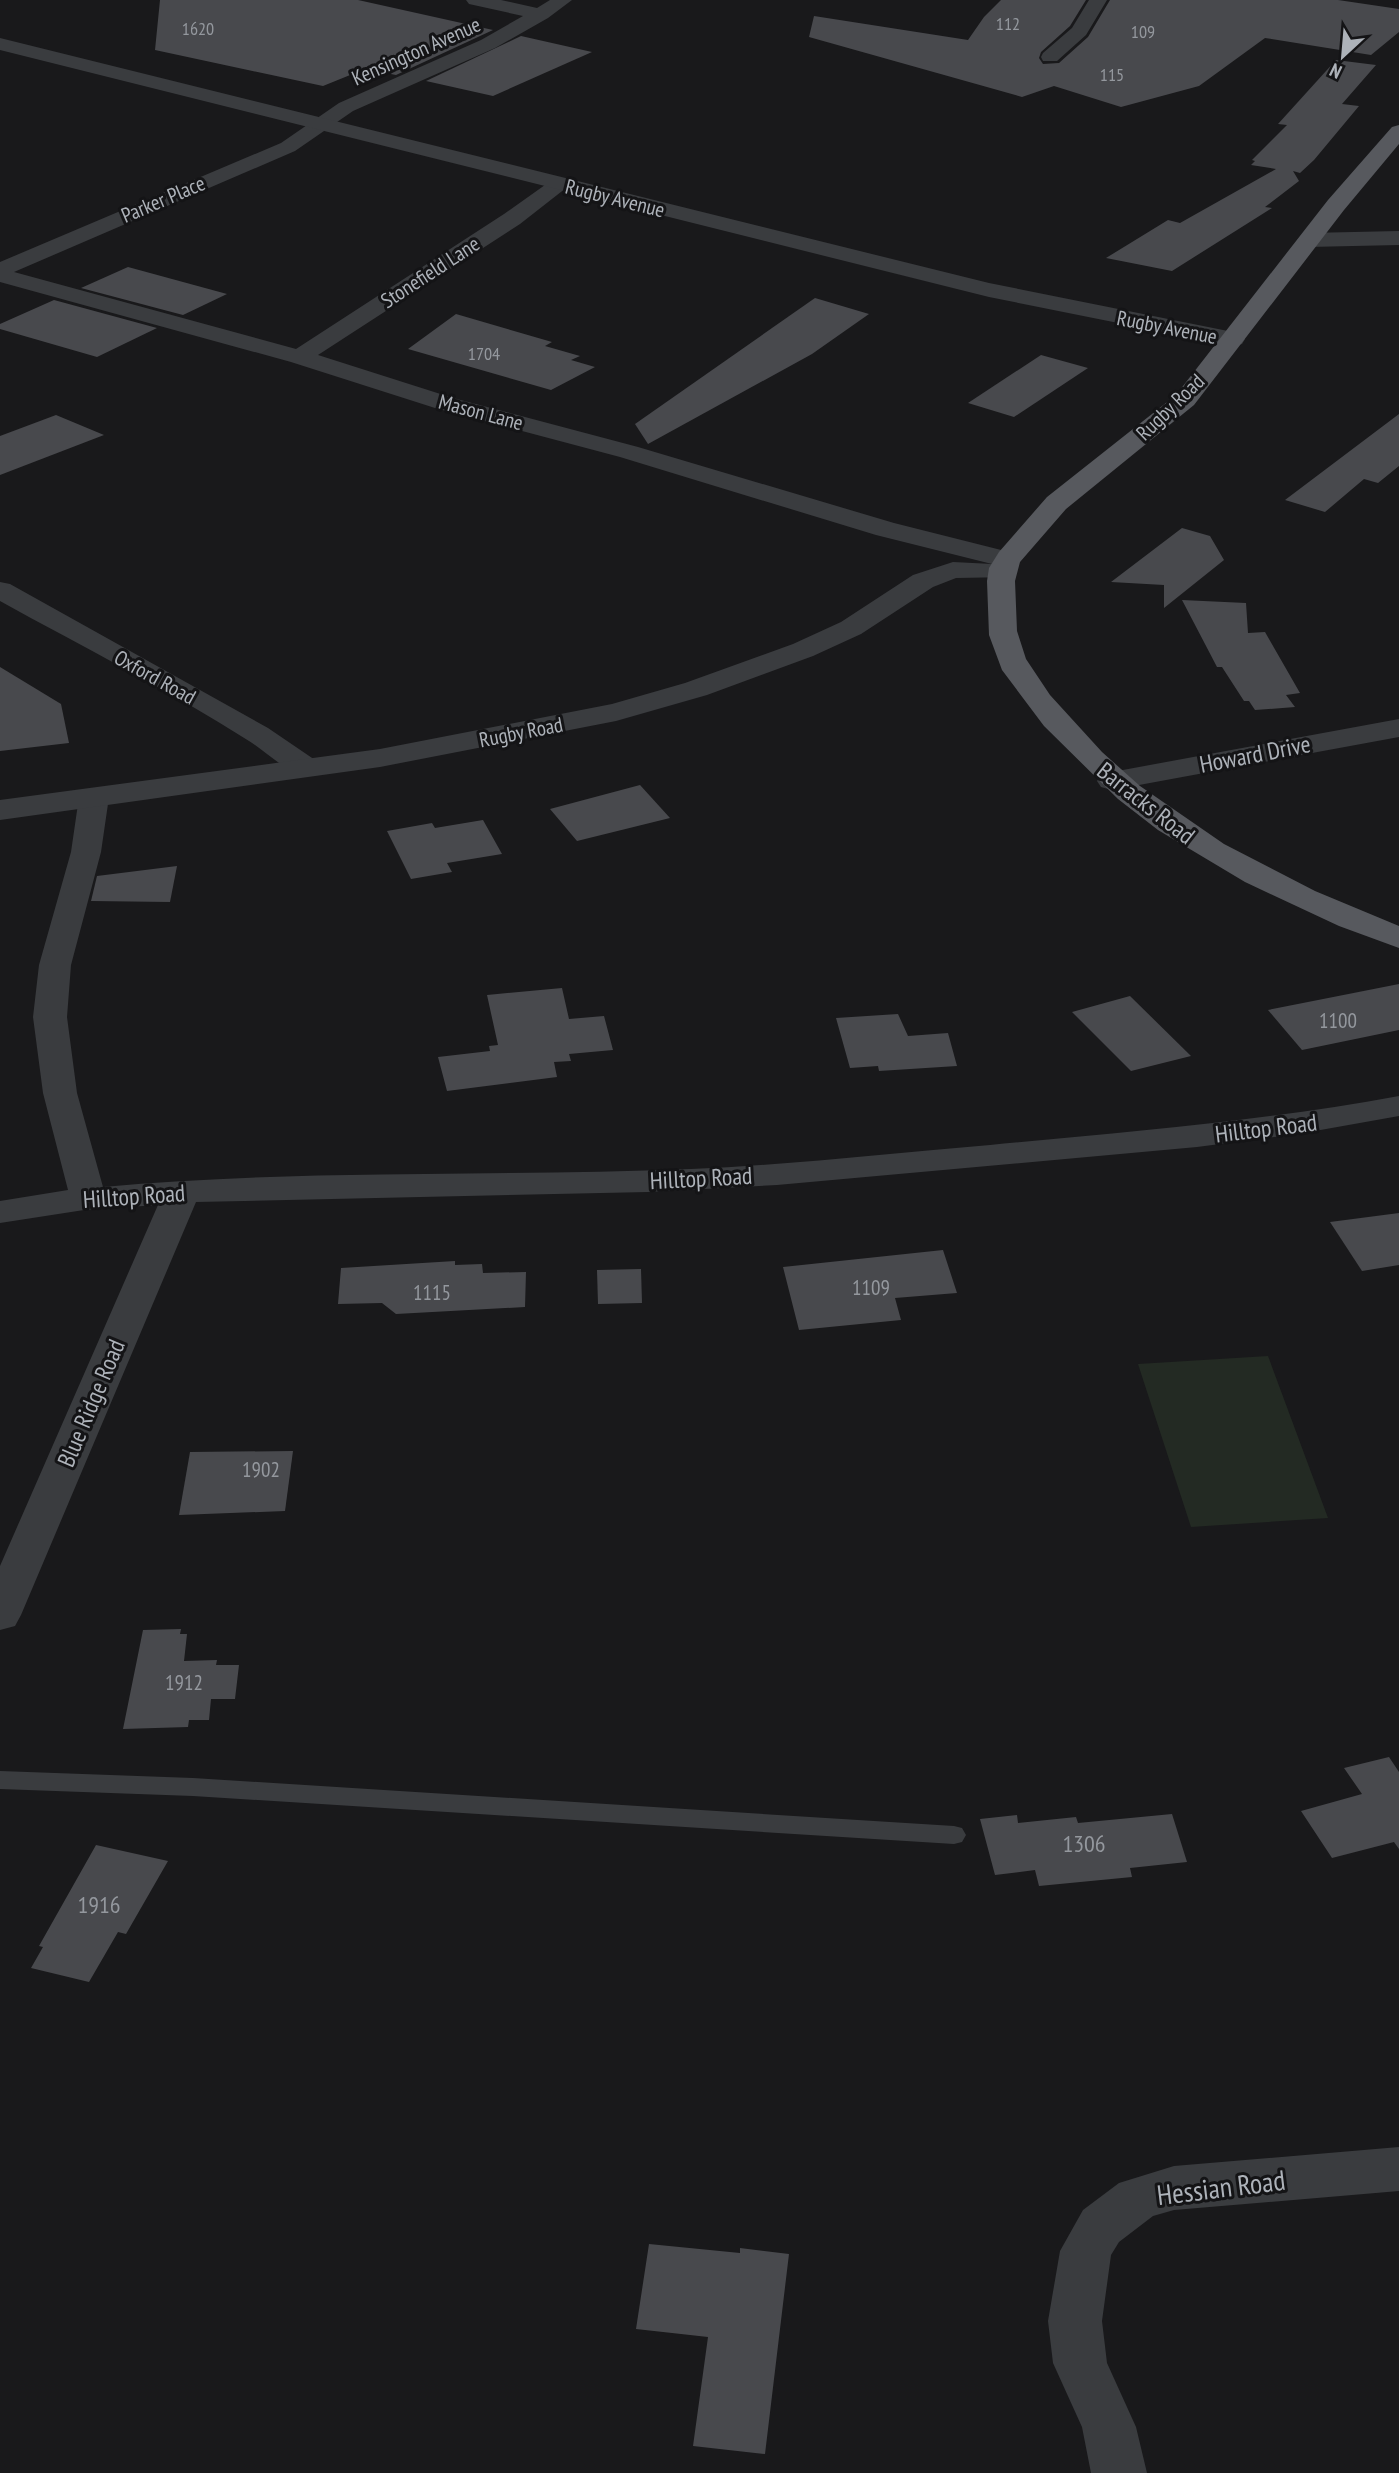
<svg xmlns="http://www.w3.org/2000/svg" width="1399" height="2473" font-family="'PT Sans Narrow',sans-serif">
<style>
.green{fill:#232a23}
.building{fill:#48494d}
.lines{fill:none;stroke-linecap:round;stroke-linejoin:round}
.service{fill:#3a3c3f;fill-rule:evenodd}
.minor{fill:#3a3c3f;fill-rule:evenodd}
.tertiary{fill:#3a3c3f;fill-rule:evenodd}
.primary{fill:#57595e;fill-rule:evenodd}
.labels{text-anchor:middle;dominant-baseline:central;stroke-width:6;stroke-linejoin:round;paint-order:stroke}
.far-number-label{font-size:18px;fill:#94989e}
.far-street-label{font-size:21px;fill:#adb2b9;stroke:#141416}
.number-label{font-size:21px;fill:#94989e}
.street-label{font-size:24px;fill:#adb2b9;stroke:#141416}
.near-number-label{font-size:24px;fill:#94989e}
.near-street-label{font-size:28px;fill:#adb2b9;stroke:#141416}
</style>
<rect width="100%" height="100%" fill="#19191b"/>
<!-- green -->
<path class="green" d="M 1268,1356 L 1328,1518 L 1191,1527 L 1138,1364 Z"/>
<!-- building -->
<g class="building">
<path d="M 160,0 L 358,0 L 493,30 L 396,75 L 365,69 L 323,86 L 155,50 Z"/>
<path d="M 1001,0 L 1086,0 L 1070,26 L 1041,52 L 1039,58 L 1043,64 L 1059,63 L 1088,37 L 1110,0 L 1338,0 L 1399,9 L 1399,32 L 1371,55 L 1265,38 L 1199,86 L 1121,107 L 1054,86 L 1022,97 L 809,37 L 814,16 L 968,40 L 984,17 Z"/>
<path d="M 521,36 L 592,52 L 493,96 L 426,81 Z"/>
<path d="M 1336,60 L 1376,65 L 1342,104 L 1359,106 L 1314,160 L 1300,173 L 1293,171 L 1299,181 L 1265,207 L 1272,208 L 1172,271 L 1106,258 L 1168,220 L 1180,223 L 1276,169 L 1251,165 L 1255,161 L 1252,160 L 1287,125 L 1278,124 Z"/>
<path d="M 128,267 L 227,294 L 183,315 L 81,288 Z"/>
<path d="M 815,298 L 869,314 L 812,354 L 648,444 L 635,424 Z"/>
<path d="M 54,300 L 157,328 L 97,357 L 0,329 L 0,324 Z"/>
<path d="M 456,314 L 552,342 L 545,346 L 580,356 L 571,360 L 595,367 L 551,390 L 408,349 Z"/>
<path d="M 1041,355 L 1088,368 L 1014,417 L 968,403 Z"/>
<path d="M 1399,414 L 1399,466 L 1378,483 L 1364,479 L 1325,512 L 1285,500 Z"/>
<path d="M 56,415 L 104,435 L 0,475 L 0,436 Z"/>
<path d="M 1182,528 L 1210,536 L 1224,560 L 1164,608 L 1164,585 L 1111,582 Z"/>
<path d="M 1182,600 L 1246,603 L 1248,633 L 1265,632 L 1300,693 L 1286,695 L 1295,707 L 1255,710 L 1249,701 L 1244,701 L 1222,667 L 1217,667 Z"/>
<path d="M 0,667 L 61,704 L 69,743 L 0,751 Z"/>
<path d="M 640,785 L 670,818 L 577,841 L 550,809 Z"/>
<path d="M 483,820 L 502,854 L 447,863 L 452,872 L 411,879 L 387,831 L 432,823 L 435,828 Z"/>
<path d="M 177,866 L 170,902 L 91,901 L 97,876 Z"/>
<path d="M 1399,984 L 1399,1030 L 1302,1050 L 1268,1010 Z"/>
<path d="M 562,988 L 569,1019 L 604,1016 L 613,1050 L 569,1054 L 571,1061 L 554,1062 L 557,1077 L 447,1091 L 438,1057 L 490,1051 L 489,1046 L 498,1045 L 487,995 Z"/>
<path d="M 1130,996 L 1191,1056 L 1131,1071 L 1072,1012 Z"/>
<path d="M 898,1014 L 908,1036 L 948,1033 L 957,1066 L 879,1071 L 878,1066 L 850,1068 L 836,1018 Z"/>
<path d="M 1399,1213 L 1399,1265 L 1362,1271 L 1330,1222 Z"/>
<path d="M 943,1250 L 957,1293 L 895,1298 L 901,1320 L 799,1330 L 783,1267 Z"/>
<path d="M 455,1261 L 455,1265 L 482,1264 L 483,1273 L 526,1272 L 525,1307 L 396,1314 L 382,1303 L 338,1304 L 341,1268 Z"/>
<path d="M 641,1269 L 642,1303 L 598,1304 L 597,1270 Z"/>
<path d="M 293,1451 L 285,1511 L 179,1515 L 190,1452 Z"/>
<path d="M 181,1629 L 180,1634 L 187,1634 L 184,1661 L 217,1660 L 216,1665 L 239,1665 L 235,1699 L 211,1699 L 209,1720 L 189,1720 L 188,1727 L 123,1729 L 143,1630 Z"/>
<path d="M 1389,1757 L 1399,1772 L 1399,1849 L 1394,1842 L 1332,1858 L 1301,1811 L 1362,1794 L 1344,1768 Z"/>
<path d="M 1172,1814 L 1187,1862 L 1130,1868 L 1132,1877 L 1039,1886 L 1035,1870 L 995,1875 L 980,1819 L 1017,1815 L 1018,1823 L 1076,1817 L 1078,1823 Z"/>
<path d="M 96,1845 L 168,1861 L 126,1934 L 118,1932 L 89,1982 L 31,1968 L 43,1947 L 39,1946 Z"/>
<path d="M 649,2244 L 740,2253 L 740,2248 L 789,2254 L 765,2454 L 693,2446 L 708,2337 L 636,2329 Z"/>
</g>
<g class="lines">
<!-- service -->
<path class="service" d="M 0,1771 L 193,1778 L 954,1826 L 962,1828 L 966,1835 L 962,1842 L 954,1844 L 193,1796 L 0,1789 Z"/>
<!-- minor -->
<g class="minor">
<path d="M 466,0 L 501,0 L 537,8 L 550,0 L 572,0 L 548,18 L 495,48 L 353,111 L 295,151 L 14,272 L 296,349 L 504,214 L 552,180 L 566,180 L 569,184 L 566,188 L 520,224 L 318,355 L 453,398 L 638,447 L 894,523 L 1017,554 L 1021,560 L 1017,566 L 1008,568 L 876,535 L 620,457 L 435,408 L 291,362 L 0,282 L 0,262 L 281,143 L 339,103 L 481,40 L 523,16 L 469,4 Z"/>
<path d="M 1089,0 L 1107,0 L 1086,35 L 1057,61 L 1043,61 L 1041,57 L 1043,53 L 1072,28 Z"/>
<path d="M 0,582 L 10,584 L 268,728 L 318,762 L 323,768 L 318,774 C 293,781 270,754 249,741 C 169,690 83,647 0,601 Z"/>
<path d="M 1399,719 L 1399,737 L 1112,790 L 1101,787 L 1097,781 L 1101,775 L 1112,772 Z"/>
<path d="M 94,788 L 105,791 L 109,797 L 101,852 L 71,965 L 67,1017 L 77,1093 L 103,1187 C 298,1169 495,1177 691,1169 C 791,1165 891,1153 990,1145 C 1127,1132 1264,1121 1399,1096 L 1399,1116 L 1298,1134 L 1197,1147 L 777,1185 L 648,1192 L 196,1202 L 21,1615 L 15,1626 L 0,1630 L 0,1566 L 158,1205 L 84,1210 L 0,1223 L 0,1201 L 68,1190 L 43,1093 L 33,1017 L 39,965 L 71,852 L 79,797 L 83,791 Z"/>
<path d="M 1399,2147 L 1399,2191 L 1174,2210 L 1153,2216 L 1119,2242 L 1111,2255 L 1102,2321 L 1107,2363 L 1136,2427 L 1147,2473 L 1091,2473 L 1082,2427 L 1053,2363 L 1048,2321 L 1060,2251 L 1083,2210 L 1119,2183 L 1174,2166 Z"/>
</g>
<!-- tertiary -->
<g class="tertiary">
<path d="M 0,38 L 989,283 L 1233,332 L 1242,334 L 1245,339 L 1242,344 L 1233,346 L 989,297 L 0,50 Z"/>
<path d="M 1399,231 L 1399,245 L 1308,247 L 1297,240 L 1308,233 Z"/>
<path d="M 953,562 L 1012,565 L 1016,571 L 1012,577 L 956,578 L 933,587 L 861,634 L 813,656 L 707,695 L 616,721 L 380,767 L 0,820 L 0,800 L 380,749 L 612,704 L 685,683 L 793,644 L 841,622 L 913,575 Z"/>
</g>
<!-- primary -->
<path class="primary" d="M 1399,125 L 1399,144 L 1344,210 L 1194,405 L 1066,509 L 1020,562 L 1015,581 L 1017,631 L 1026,659 L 1050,695 L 1102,752 L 1140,786 L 1224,844 L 1315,891 L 1399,926 L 1399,948 L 1339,926 L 1245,882 L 1158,830 L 1118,799 L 1044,726 L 1002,670 L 989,635 L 987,581 L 989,568 L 999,552 L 1047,497 L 1176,395 L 1328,200 L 1392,127 Z"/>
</g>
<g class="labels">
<!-- far-number labels -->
<g class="far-number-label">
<text x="1008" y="23">112</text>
<text x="198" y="28">1620</text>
<text x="1143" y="31">109</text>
<text x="1112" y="74">115</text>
<text x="484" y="353">1704</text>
</g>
<!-- far-street labels -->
<g class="far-street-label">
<text transform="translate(416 51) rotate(-24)">Kensington Avenue</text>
<text transform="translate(615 198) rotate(14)">Rugby Avenue</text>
<text transform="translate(163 199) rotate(-23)">Parker Place</text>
<text transform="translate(430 272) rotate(-33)">Stonefield Lane</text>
<text transform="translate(1167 327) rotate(11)">Rugby Avenue</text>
<text transform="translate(1170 407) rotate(-44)">Rugby Road</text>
<text transform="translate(481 412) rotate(15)">Mason Lane</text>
<text transform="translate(155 677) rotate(29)">Oxford Road</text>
<text transform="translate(521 732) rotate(-11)">Rugby Road</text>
</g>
<!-- number labels -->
<g class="number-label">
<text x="1338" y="1020">1100</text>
<text x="871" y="1287">1109</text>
<text x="432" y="1292">1115</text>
<text x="261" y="1469">1902</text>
<text x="184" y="1682">1912</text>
</g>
<!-- street labels -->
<g class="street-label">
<text transform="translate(1255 754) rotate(-11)">Howard Drive</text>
<text transform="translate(1146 803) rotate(38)">Barracks Road</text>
<text transform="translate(1266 1128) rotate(-7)">Hilltop Road</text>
<text transform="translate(701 1178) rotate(-3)">Hilltop Road</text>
<text transform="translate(134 1196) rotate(-4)">Hilltop Road</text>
<text transform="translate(91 1403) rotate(-67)">Blue Ridge Road</text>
</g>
<!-- near-number labels -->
<g class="near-number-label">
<text x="1084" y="1843">1306</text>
<text x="99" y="1904">1916</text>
</g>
<!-- near-street labels -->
<g class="near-street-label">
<text transform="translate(1221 2187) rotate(-7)">Hessian Road</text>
</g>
</g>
<!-- north arrow -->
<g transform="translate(1343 56) rotate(206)" stroke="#141416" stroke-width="5" paint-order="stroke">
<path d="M0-5L12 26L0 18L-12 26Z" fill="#adb2b9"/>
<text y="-10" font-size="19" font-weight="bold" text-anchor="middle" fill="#adb2b9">N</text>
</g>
</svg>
